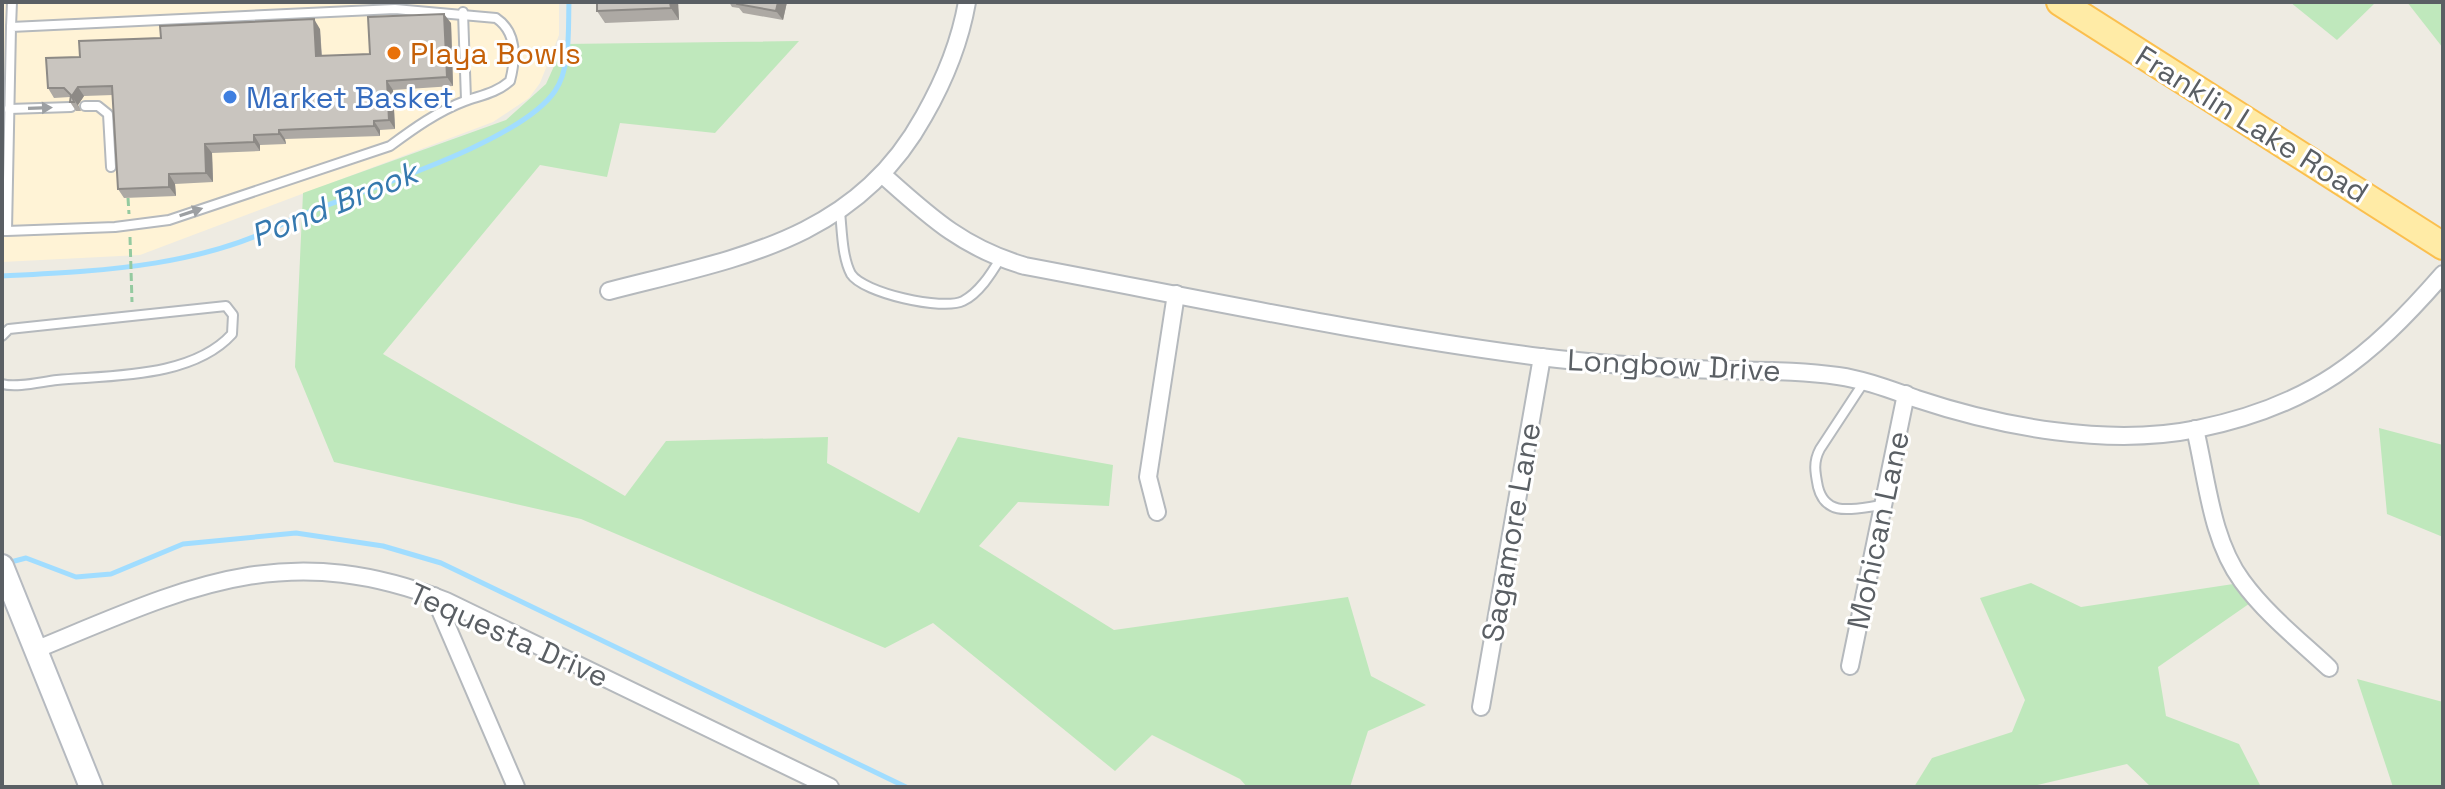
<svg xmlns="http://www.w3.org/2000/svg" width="2445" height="789" font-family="'Space Grotesk',sans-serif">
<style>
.commercial{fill:#fff3d6}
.green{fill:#bfe8bc}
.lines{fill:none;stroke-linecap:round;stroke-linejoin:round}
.stream{stroke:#a1ddff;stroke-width:5}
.lane-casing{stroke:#b5b9bd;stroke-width:12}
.street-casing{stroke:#b5b9bd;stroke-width:20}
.secondary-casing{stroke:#b6bac0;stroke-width:26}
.primary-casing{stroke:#fbbf4e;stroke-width:30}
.path{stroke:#94caa0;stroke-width:3;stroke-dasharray:8 4;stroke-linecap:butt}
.lane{stroke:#fff;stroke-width:8}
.street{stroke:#fff;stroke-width:16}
.secondary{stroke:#fff;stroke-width:22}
.primary{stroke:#ffeba6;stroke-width:26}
.wall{fill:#ada9a4}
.shaded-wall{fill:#8d8a86}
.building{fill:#c9c5bf;stroke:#8d8a86;stroke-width:2}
.oneway{fill:#9c9fa2}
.food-dot{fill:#e8710a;stroke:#fff;stroke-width:3}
.shop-dot{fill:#3f7fe0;stroke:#fff;stroke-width:3}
.labels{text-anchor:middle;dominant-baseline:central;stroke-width:6;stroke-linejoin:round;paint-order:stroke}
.food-label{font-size:30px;fill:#c56008;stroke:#fff;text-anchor:start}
.shop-label{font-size:30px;fill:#366cbe;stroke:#fff;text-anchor:start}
.street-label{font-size:30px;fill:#5a5f64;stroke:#fff}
.water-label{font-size:32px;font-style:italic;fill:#3579af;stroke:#fff}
</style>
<rect width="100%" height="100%" fill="#eeebe2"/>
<!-- commercial -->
<path class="commercial" d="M 2,2 L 559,2 L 559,35 L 540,83 L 529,98 L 493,122 L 140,255 L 2,262 Z"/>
<!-- green -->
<g class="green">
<path d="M 2290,2 L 2376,2 L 2337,40 Z"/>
<path d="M 2407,2 L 2443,2 L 2443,48 Z"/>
<path d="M 799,41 L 715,133 L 620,123 L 607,177 L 540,165 L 383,354 L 625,496 L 666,441 L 828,437 L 827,463 L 919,513 L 958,437 L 1113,465 L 1109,506 L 1018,502 L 979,546 L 1114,630 L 1348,597 L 1371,676 L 1426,705 L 1368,731 L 1350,787 L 1247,787 L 1240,779 L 1152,735 L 1115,771 L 933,623 L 885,648 L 581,519 L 334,462 L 295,367 L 303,193 L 506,120 L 546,84 L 564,44 Z"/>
<path d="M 2379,428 L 2443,445 L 2443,537 L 2387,514 Z"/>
<path d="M 2031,583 L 2081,607 L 2240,583 L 2256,599 L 2158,667 L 2166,716 L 2239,744 L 2261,787 L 2151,787 L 2127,764 L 2029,787 L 1914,787 L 1932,758 L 2012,732 L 2025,700 L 1980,598 Z"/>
<path d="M 2357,679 L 2443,702 L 2443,787 L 2393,787 Z"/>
</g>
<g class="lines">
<!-- stream -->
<g class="stream">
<path d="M 2,276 C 101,271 206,267 294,218 C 358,191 519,144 555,91 C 571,68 568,29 569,2"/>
<path d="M 7,563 L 26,558 L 76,577 L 111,574 L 183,544 L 296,533 L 383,546 L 441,563 L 906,787"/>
</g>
<!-- lane casing -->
<g class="lane-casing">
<g id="lane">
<path d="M 463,12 L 466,100"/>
<path d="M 11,27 L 12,2"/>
<path d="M 85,106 L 98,106 L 108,114 L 111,167"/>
<path d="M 9,109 L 71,107"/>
<path d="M 840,212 C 842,230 842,257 851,274 C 863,293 943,311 963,301 C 979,293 991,274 1000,259"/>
<path d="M 2,231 L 7,231 L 11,27 L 395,9 L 496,18 C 517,32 516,58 510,81 C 496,93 482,95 465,101 C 438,111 413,129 390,146 L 169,220 L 115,227 L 7,231"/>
<path d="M 2,336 L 9,329 L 226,306 L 233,315 L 232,334 C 192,378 112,375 57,380 C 40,382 17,388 2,384"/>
<path d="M 1864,382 L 1820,449 C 1813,462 1815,472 1818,487 C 1826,519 1856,508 1883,505"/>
</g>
</g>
<!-- street casing -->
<g class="street-casing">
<g id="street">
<path d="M 883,175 C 930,217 963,248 1025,266 C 1196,298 1368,335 1540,357 C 1599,364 1659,368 1719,370 C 1759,371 1798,370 1838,376 C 1866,380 1891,390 1917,399 C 2001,427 2109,447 2197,429 C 2311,406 2368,360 2443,274"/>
<path d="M 609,291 C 736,258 855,241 924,116 C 944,81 960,42 967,2"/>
<path d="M 2195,429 C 2207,479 2211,539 2242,581 C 2266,614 2299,640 2329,668"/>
<path d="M 1157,512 L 1148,477 L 1176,294"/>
<path d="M 434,596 L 516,787"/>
<path d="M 35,650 C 186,588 283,537 446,601 L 830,787"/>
<path d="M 1850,666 L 1906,394"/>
<path d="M 1481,707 L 1542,357"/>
</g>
</g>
<!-- secondary casing -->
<g class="secondary-casing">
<path id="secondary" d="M 2,566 L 91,787"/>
</g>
<!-- primary casing -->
<g class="primary-casing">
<path id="primary" d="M 2060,2 L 2443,246"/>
</g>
<!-- path -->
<g class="path">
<path d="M 128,198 L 129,214"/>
<path d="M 130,237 L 132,302"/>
</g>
<!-- lane -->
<use href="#lane" class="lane"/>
<!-- street -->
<use href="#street" class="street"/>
<!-- secondary -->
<use href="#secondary" class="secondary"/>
<!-- primary -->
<use href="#primary" class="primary"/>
</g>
<!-- wall -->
<g class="wall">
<path d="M 678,2 L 679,20 L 605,23 L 597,11 Z"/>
<path d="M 729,2 L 787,2 L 783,20 L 743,13 L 739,8 L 732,7 Z"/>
<path d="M 451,23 L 453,86 L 393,90 L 395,129 L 380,130 L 380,136 L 285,139 L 286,144 L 260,145 L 260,151 L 212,153 L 213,182 L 175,184 L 176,196 L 124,198 L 118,189 L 113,95 L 84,96 L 78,105 L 81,111 L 76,111 L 70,102 L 70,97 L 54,98 L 48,88 L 80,57 L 161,38 L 320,29 L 322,56 L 370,54 Z"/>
</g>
<!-- shaded-wall -->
<g class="shaded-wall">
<path d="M 670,2 L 678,2 L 679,20 L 671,8 Z"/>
<path d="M 778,2 L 787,2 L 783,20 L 776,11 Z"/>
<path d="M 444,14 L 451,23 L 453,86 L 447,77 Z"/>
<path d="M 314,19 L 320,29 L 322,66 L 316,56 Z"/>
<path d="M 387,81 L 393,90 L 395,129 L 389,120 Z"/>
<path d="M 78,87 L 84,96 L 78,105 L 81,111 L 72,96 Z"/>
<path d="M 374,121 L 380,130 L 380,136 L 374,126 Z"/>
<path d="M 279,130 L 285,139 L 286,144 L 279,134 Z"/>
<path d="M 254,135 L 260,145 L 260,151 L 254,142 Z"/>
<path d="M 205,144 L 212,153 L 213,182 L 206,173 Z"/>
<path d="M 169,174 L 175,184 L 176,196 L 169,187 Z"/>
</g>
<!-- building -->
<g class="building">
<path d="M 597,2 L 670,2 L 671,8 L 597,11 Z"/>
<path d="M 737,2 L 778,2 L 776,11 L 737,4 Z"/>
<path d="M 444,14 L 447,77 L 387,81 L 389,120 L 374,121 L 374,126 L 279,130 L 279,134 L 254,135 L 254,142 L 205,144 L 206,173 L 169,174 L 169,187 L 118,189 L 112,86 L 78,87 L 72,96 L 74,102 L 70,102 L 71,95 L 64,88 L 48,88 L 46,58 L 80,57 L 79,41 L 161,38 L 160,26 L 314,19 L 316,56 L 370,54 L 368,17 Z"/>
</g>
<!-- one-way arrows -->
<defs><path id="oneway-solid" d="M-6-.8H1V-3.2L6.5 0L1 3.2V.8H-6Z" transform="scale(2)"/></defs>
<g class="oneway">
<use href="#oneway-solid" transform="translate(40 108) rotate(-2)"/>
<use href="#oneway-solid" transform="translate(191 212) rotate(-18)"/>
</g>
<!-- markers -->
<circle class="food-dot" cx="394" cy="53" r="8"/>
<circle class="shop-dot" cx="230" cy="97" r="8"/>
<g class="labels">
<!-- food labels -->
<g class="food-label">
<text x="410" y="53">Playa Bowls</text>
</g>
<!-- shop labels -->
<g class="shop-label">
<text x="246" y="97">Market Basket</text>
</g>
<!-- street labels -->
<g class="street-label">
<text transform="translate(2252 124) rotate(32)">Franklin Lake Road</text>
<text transform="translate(1674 365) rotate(3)">Longbow Drive</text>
<text transform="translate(1878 530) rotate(-78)">Mohican Lane</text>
<text transform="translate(1511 532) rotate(-80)">Sagamore Lane</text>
<text transform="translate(509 635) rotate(24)">Tequesta Drive</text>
</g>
<!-- water labels -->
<g class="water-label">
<text transform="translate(334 204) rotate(-22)">Pond Brook</text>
</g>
</g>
<!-- border -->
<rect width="2445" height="789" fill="none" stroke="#5a5f64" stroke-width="8"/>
</svg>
